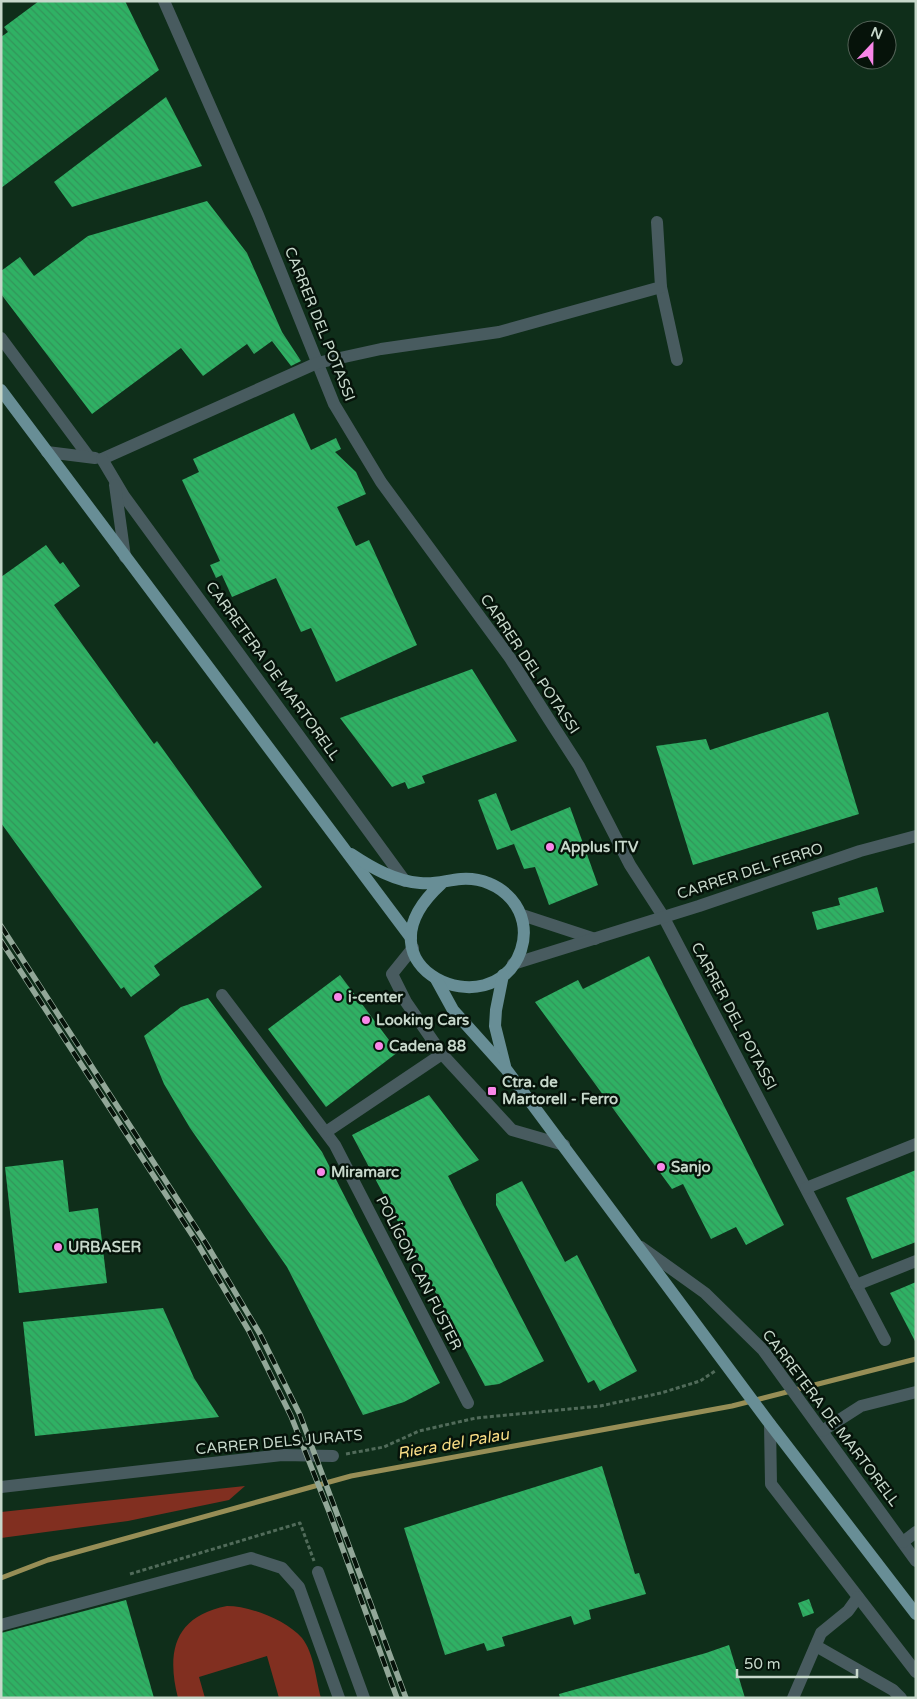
<svg xmlns="http://www.w3.org/2000/svg" width="917" height="1699" font-family="'Varela Round',sans-serif">
<style>
.grass{fill:#812f20}
.lines{fill:none;stroke-linecap:round;stroke-linejoin:round}
.stream{stroke:#978e56;stroke-width:5}
.building{fill:url(#building-back-hatch)}
.path{stroke:#516b5a;stroke-width:3;stroke-dasharray:4 2.5;stroke-linecap:butt}
.minor{stroke:#485b5f;stroke-width:12}
.major{stroke:#688e96;stroke-width:12}
.rail-casing{stroke:#92a798;stroke-width:5.5}
.rail{stroke:#06130a;stroke-width:4;stroke-dasharray:11;stroke-linecap:butt}
.poi-dot{fill:#f987e9;stroke:#06130a;stroke-width:2}
.labels{text-anchor:middle;dominant-baseline:central;stroke-width:5;stroke-linejoin:round;paint-order:stroke}
.street-label{font-size:15px;fill:#c7d8cb;stroke:#06130a}
.poi-label{font-size:15px;font-weight:bold;fill:#c7d8cb;stroke:#06130a;text-anchor:start}
.water-label{font-size:16px;font-style:italic;fill:#f9dd85;stroke:#06130a}
</style>
<defs>
<pattern id="building-back-hatch" width="6" height="6" patternUnits="userSpaceOnUse" patternTransform="scale(1.25)"><rect width="6" height="6" fill="#2fb164"/><path d="M-1 5l2 2M0 0l6 6M5-1l2 2" fill="none" stroke="#32955a"/></pattern>
</defs>
<rect width="100%" height="100%" fill="#0f2e1a"/>
<!-- grass -->
<g class="grass">
<path d="M 245,1486 L 229,1500 L 128,1521 L 1,1538 L 1,1512 Z"/>
<path d="M 227,1606 C 250,1606 286,1620 302,1638 C 314,1653 316,1680 321,1698 L 279,1698 L 267,1656 L 199,1677 L 205,1698 L 178,1698 C 166,1651 175,1616 227,1606 Z"/>
</g>
<g class="lines">
<!-- stream -->
<path class="stream" d="M 1,1578 L 48,1560 L 351,1476 L 732,1406 L 916,1359"/>
</g>
<!-- building -->
<g class="building">
<path d="M 39,1 L 125,1 L 159,70 L 1,188 L 1,37 L 8,32 L 4,27 Z"/>
<path d="M 166,97 L 202,166 L 72,207 L 54,182 Z"/>
<path d="M 207,201 L 247,253 L 282,332 L 301,361 L 291,366 L 272,341 L 254,354 L 247,344 L 203,376 L 181,348 L 92,414 L 1,294 L 1,271 L 20,257 L 34,276 L 88,236 Z"/>
<path d="M 294,413 L 311,450 L 336,438 L 341,449 L 335,452 L 356,472 L 366,494 L 337,507 L 356,546 L 369,540 L 417,645 L 336,682 L 311,628 L 301,632 L 276,578 L 232,597 L 222,575 L 216,578 L 210,565 L 220,561 L 182,480 L 199,472 L 193,459 Z"/>
<path d="M 46,545 L 60,564 L 63,562 L 80,586 L 54,605 L 154,744 L 157,741 L 262,887 L 154,966 L 160,975 L 131,997 L 124,987 L 121,989 L 1,823 L 1,577 Z"/>
<path d="M 472,669 L 517,741 L 422,776 L 425,783 L 408,789 L 405,782 L 392,787 L 340,718 Z"/>
<path d="M 828,712 L 859,814 L 693,865 L 656,746 L 706,739 L 710,750 Z"/>
<path d="M 496,793 L 511,831 L 570,807 L 598,885 L 549,905 L 535,867 L 524,869 L 514,844 L 497,850 L 478,800 Z"/>
<path d="M 877,887 L 884,912 L 817,930 L 812,912 L 840,905 L 838,898 Z"/>
<path d="M 649,956 L 784,1225 L 746,1245 L 736,1227 L 711,1239 L 683,1184 L 672,1189 L 535,1002 L 578,980 L 583,989 Z"/>
<path d="M 340,975 L 398,1052 L 326,1107 L 268,1029 Z"/>
<path d="M 208,998 L 322,1152 L 440,1383 L 404,1402 L 363,1415 L 287,1267 L 190,1128 L 164,1084 L 144,1036 L 181,1007 Z"/>
<path d="M 429,1095 L 479,1160 L 448,1176 L 544,1361 L 499,1384 L 485,1386 L 352,1135 Z"/>
<path d="M 63,1160 L 69,1212 L 98,1208 L 107,1283 L 19,1293 L 5,1167 Z"/>
<path d="M 916,1170 L 916,1242 L 872,1259 L 846,1198 Z"/>
<path d="M 522,1181 L 565,1262 L 577,1255 L 637,1371 L 600,1391 L 594,1380 L 588,1383 L 496,1205 L 496,1194 Z"/>
<path d="M 916,1282 L 916,1343 L 890,1293 Z"/>
<path d="M 163,1308 L 194,1378 L 219,1417 L 35,1436 L 23,1322 Z"/>
<path d="M 602,1466 L 635,1574 L 639,1573 L 646,1594 L 589,1610 L 591,1619 L 574,1625 L 571,1616 L 502,1637 L 505,1646 L 487,1651 L 484,1643 L 445,1655 L 404,1528 Z"/>
<path d="M 809,1599 L 814,1613 L 803,1617 L 798,1603 Z"/>
<path d="M 126,1600 L 154,1698 L 1,1698 L 1,1633 Z"/>
<path d="M 729,1645 L 745,1698 L 560,1698 L 559,1694 L 706,1653 Z"/>
</g>
<g class="lines">
<!-- path -->
<g class="path">
<path d="M 346,1454 L 384,1447 L 419,1431 L 476,1418 L 600,1406 L 661,1393 L 700,1381 L 715,1371"/>
<path d="M 130,1574 L 300,1523 L 314,1561"/>
</g>
<!-- minor -->
<g class="minor">
<path d="M 164,1 L 258,215 L 334,404 L 381,482 L 510,658 L 550,721 L 579,766 L 630,865 L 663,916 L 885,1340"/>
<path d="M 661,287 L 677,360"/>
<path d="M 1,338 L 89,457"/>
<path d="M 47,452 L 95,458"/>
<path d="M 102,459 L 317,363 L 381,349 L 499,332 L 661,287 L 657,222"/>
<path d="M 102,459 L 124,496 L 405,881"/>
<path d="M 115,485 L 125,557"/>
<path d="M 522,915 L 595,939"/>
<path d="M 513,964 L 699,906 L 860,851 L 916,836"/>
<path d="M 222,995 L 335,1145 L 468,1403"/>
<path d="M 442,1054 L 512,1130 L 564,1145"/>
<path d="M 326,1132 L 442,1054 L 406,1002 L 392,974 L 413,948"/>
<path d="M 806,1188 L 916,1144"/>
<path d="M 641,1247 L 705,1293 L 763,1350 L 916,1561"/>
<path d="M 856,1285 L 916,1261"/>
<path d="M 770,1424 L 771,1484 L 916,1672"/>
<path d="M 822,1431 L 861,1406 L 916,1392"/>
<path d="M 1,1487 L 282,1455 L 333,1456"/>
<path d="M 903,1542 L 916,1532"/>
<path d="M 318,1572 L 364,1698"/>
<path d="M 1,1625 L 251,1558 L 282,1568 L 299,1587 L 339,1698"/>
<path d="M 816,1646 L 893,1690 L 901,1698"/>
<path d="M 793,1698 L 821,1633 L 848,1611 L 858,1597"/>
</g>
<!-- major -->
<g class="major">
<path d="M 1,390 L 411,938"/>
<path d="M 351,854 C 372,868 395,881 420,883 C 435,885 447,880 461,879 C 501,876 534,911 521,950 C 494,1030 349,968 441,884"/>
<path d="M 503,975 L 496,1010 L 495,1026 L 505,1066"/>
<path d="M 436,979 L 453,1010 L 506,1069 L 770,1424 L 916,1614"/>
</g>
<!-- rail casing -->
<g class="rail-casing">
<g id="rail">
<path d="M 1,926 L 207,1245 L 260,1334 L 300,1415 L 406,1698"/>
<path d="M 1,941 L 196,1241 L 249,1331 L 291,1416 L 330,1514 L 397,1698"/>
</g>
</g>
<!-- rail -->
<use href="#rail" class="rail"/>
</g>
<!-- markers -->
<g class="poi-dot">
<circle cx="550" cy="847" r="5"/>
<circle cx="338" cy="997" r="5"/>
<circle cx="366" cy="1020" r="5"/>
<circle cx="379" cy="1046" r="5"/>
<rect x="487" y="1086" width="10" height="10" rx="2.5"/>
<circle cx="661" cy="1167" r="5"/>
<circle cx="321" cy="1172" r="5"/>
<circle cx="58" cy="1247" r="5"/>
</g>
<g class="labels">
<!-- street labels -->
<g class="street-label">
<text transform="translate(320 324) rotate(68)">CARRER DEL POTASSI</text>
<text transform="translate(530 664) rotate(56)">CARRER DEL POTASSI</text>
<text transform="translate(273 671) rotate(54)">CARRETERA DE MARTORELL</text>
<text transform="translate(750 871) rotate(-18)">CARRER DEL FERRO</text>
<text transform="translate(734 1016) rotate(62)">CARRER DEL POTASSI</text>
<text transform="translate(419 1273) rotate(63)">POLÍGON CAN FUSTER</text>
<text transform="translate(831 1418) rotate(53)">CARRETERA DE MARTORELL</text>
<text transform="translate(279 1442) rotate(-5)">CARRER DELS JURATS</text>
</g>
<!-- poi labels -->
<g class="poi-label">
<text x="560" y="847">Applus ITV</text>
<text x="348" y="997">i-center</text>
<text x="376" y="1020">Looking Cars</text>
<text x="389" y="1046">Cadena 88</text>
<text x="502" y="1082">Ctra. de<tspan x="502" dy="17">Martorell - Ferro</tspan></text>
<text x="671" y="1167">Sanjo</text>
<text x="331" y="1172">Miramarc</text>
<text x="68" y="1247">URBASER</text>
</g>
<!-- water labels -->
<g class="water-label">
<text transform="translate(453 1444) rotate(-10)">Riera del Palau</text>
</g>
</g>
<!-- border -->
<rect width="917" height="1699" fill="none" stroke="#c7d8cb" stroke-width="5"/>
<!-- north arrow -->
<g transform="translate(872 45) rotate(22)"><circle r="24" fill="#06130a" stroke="#536257"/>
<path d="M0-4L9 19L0 12L-9 19Z" fill="#f987e9"/>
<text y="-8" font-size="14" font-weight="bold" text-anchor="middle" fill="#c7d8cb">N</text>
</g>
<!-- scale -->
<path d="M737 1669v8h120v-8" fill="none" stroke="#c7d8cb" stroke-width="2.5"/>
<text x="744" y="1669" font-size="15" fill="#c7d8cb" stroke="#06130a" stroke-width="4" paint-order="stroke">50 m</text>
</svg>
